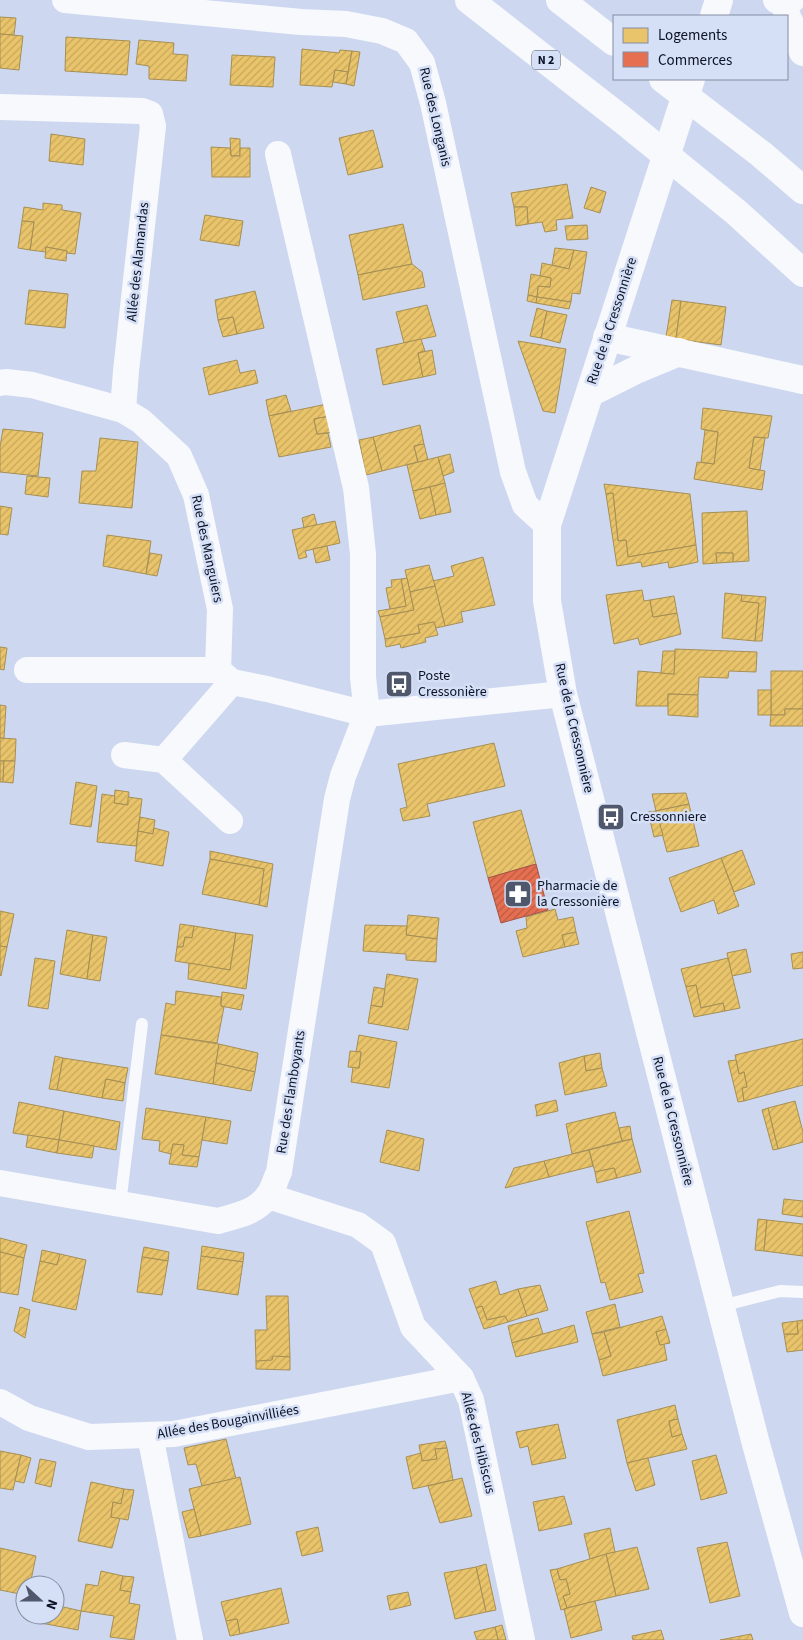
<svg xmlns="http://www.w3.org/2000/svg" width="803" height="1640" font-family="'Source Sans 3',sans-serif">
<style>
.homes{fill:url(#homes-hatch);stroke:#a68f55}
.shops{fill:url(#shops-hatch);stroke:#a55344}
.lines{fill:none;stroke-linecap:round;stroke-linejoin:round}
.lane{stroke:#f8f9fd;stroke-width:12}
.street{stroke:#f8f9fd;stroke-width:26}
.secondary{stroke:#f8f9fd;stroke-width:28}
.highway{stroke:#f8f9fd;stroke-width:28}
.labels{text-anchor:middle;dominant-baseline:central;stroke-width:5;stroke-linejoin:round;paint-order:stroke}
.shield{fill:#d5dff6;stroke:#485064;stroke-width:1}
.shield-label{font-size:12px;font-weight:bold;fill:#0b1225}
.street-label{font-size:14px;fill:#0b1225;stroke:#d5dff6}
.poi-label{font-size:14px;fill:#0b1225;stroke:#d5dff6;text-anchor:start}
</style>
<defs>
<pattern id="homes-hatch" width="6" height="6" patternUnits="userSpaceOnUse" patternTransform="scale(1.25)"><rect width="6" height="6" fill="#e9c46a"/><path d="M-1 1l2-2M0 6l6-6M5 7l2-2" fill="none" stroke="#c6a75c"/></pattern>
<pattern id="shops-hatch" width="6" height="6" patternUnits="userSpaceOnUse" patternTransform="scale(1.25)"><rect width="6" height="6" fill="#e76f51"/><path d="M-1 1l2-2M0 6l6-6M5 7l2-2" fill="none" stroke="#b95a43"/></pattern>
</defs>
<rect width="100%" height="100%" fill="#cdd8f0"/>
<!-- homes -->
<g class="homes">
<path d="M 0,17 L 16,18 L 14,35 L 0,34 Z"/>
<path d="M 0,34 L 23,36 L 19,70 L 0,68 Z"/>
<path d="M 66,37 L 130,41 L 127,75 L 65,71 Z"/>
<path d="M 139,40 L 174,43 L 173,54 L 188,55 L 186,81 L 149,79 L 149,66 L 136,64 Z"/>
<path d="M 302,49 L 339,53 L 340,50 L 352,51 L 348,72 L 335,70 L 332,87 L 300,85 Z"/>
<path d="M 352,51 L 360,52 L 354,86 L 346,84 Z"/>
<path d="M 232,55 L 275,57 L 273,87 L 230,85 Z"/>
<path d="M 335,70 L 348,72 L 346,84 L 333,82 Z"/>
<path d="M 373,130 L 383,167 L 348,175 L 339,138 Z"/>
<path d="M 51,134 L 85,139 L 83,165 L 49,161 Z"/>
<path d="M 230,138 L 240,139 L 240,156 L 231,156 Z"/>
<path d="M 211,147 L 230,148 L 231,156 L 240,156 L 240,148 L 250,148 L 250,177 L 212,177 Z"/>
<path d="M 567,184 L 573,218 L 556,220 L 557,230 L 545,232 L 542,222 L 528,224 L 527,207 L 514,207 L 511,193 Z"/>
<path d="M 591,187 L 606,192 L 600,213 L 584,208 Z"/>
<path d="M 43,203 L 62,205 L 62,210 L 81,213 L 75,254 L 67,253 L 67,251 L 46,247 L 46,252 L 30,250 L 34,222 L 22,221 L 24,207 L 43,210 Z"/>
<path d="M 514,207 L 527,207 L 528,224 L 516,226 Z"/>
<path d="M 205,215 L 243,221 L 239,246 L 200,240 Z"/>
<path d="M 22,221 L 34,222 L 30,250 L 18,248 Z"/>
<path d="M 403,224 L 412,264 L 358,275 L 349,235 Z"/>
<path d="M 587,225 L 588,239 L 567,240 L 565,226 Z"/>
<path d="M 46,247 L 67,251 L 66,261 L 45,258 Z"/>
<path d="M 555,248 L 574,250 L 569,269 L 552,265 Z"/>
<path d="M 574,250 L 587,252 L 580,294 L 572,293 L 571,302 L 537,297 L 538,286 L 550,287 L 551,278 L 540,276 L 542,263 L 569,269 Z"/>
<path d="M 412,264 L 422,272 L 425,287 L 363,300 L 358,275 Z"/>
<path d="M 531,274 L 551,278 L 550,287 L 538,286 L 537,297 L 528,295 Z"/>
<path d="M 29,290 L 68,294 L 65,328 L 25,324 Z"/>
<path d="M 255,291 L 264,328 L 237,334 L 233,317 L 218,320 L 215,300 Z"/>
<path d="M 528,295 L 537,297 L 536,303 L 527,301 Z"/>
<path d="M 537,297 L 571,302 L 569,309 L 536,303 Z"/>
<path d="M 672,300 L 681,301 L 676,339 L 666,337 Z"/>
<path d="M 681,301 L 726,307 L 721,345 L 676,339 Z"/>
<path d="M 427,305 L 436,336 L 404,343 L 396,312 Z"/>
<path d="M 537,308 L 547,311 L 541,338 L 530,336 Z"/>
<path d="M 547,311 L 567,315 L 560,343 L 541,338 Z"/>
<path d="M 233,317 L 237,334 L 223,337 L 218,320 Z"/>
<path d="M 421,339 L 425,351 L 418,353 L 423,377 L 383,385 L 376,349 Z"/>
<path d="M 518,341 L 566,349 L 555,413 L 543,411 Z"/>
<path d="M 432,350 L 436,374 L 423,377 L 418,353 Z"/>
<path d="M 237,360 L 240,373 L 255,370 L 258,383 L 209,395 L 203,368 Z"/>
<path d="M 286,395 L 291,411 L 269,416 L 266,400 Z"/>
<path d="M 327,404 L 330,416 L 314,419 L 317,434 L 328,433 L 331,447 L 279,457 L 269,416 Z"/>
<path d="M 703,408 L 772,416 L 768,438 L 754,437 L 749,468 L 765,471 L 762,490 L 694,479 L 697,462 L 714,464 L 718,432 L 701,429 Z"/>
<path d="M 330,416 L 333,432 L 317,434 L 314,419 Z"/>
<path d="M 420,425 L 424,444 L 414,446 L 418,462 L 382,471 L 373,437 Z"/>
<path d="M 3,429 L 43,433 L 38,476 L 0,472 L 0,447 Z"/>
<path d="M 705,430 L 718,432 L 714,464 L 701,462 Z"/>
<path d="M 373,437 L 382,471 L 366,475 L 359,440 Z"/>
<path d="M 754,437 L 765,438 L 760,470 L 749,468 Z"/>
<path d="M 100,438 L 138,442 L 132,508 L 79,503 L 82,471 L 96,471 Z"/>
<path d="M 424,444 L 428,460 L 418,462 L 414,446 Z"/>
<path d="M 450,454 L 454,472 L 443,476 L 438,457 Z"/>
<path d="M 438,457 L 445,483 L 413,491 L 407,465 Z"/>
<path d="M 27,476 L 50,478 L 48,497 L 25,494 Z"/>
<path d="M 445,483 L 451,512 L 436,515 L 430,487 Z"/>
<path d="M 604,484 L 690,494 L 696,545 L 628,557 L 626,540 L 618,541 L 613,493 L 606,494 Z"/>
<path d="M 430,487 L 436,515 L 420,519 L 413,491 Z"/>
<path d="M 613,493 L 618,541 L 626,540 L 628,557 L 696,545 L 698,562 L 669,568 L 668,562 L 642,567 L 641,562 L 617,566 L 606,494 Z"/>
<path d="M 0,506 L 12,508 L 8,535 L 0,534 Z"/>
<path d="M 747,511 L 749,561 L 733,562 L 733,553 L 716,553 L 717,563 L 703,564 L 702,513 Z"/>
<path d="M 314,514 L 317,525 L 304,528 L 302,518 Z"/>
<path d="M 335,521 L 340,543 L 305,551 L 307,557 L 299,559 L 292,530 Z"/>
<path d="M 107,535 L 151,541 L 146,574 L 103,566 Z"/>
<path d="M 327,546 L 330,560 L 316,563 L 313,549 Z"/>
<path d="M 150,553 L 162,555 L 157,576 L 146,574 Z"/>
<path d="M 716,553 L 733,553 L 733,562 L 717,563 Z"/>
<path d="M 483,557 L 495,605 L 461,612 L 463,622 L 445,626 L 433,581 L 454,576 L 451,566 Z"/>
<path d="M 429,565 L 435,586 L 410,592 L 405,570 Z"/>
<path d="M 407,578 L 414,610 L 380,617 L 378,611 L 406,606 L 401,579 Z"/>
<path d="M 401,579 L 406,606 L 390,609 L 386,588 L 392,587 L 391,580 Z"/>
<path d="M 435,586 L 445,626 L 436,628 L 434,622 L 418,625 L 420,633 L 385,639 L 380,617 L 414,610 L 410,592 Z"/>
<path d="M 642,590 L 644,601 L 650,600 L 653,617 L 677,613 L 681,634 L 640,645 L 638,638 L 614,644 L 606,595 Z"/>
<path d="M 725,593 L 742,595 L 741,601 L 759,603 L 755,641 L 722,638 Z"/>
<path d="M 742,595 L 766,597 L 762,641 L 755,641 L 759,603 L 741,601 Z"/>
<path d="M 674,596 L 677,613 L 653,617 L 650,600 Z"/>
<path d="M 434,622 L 438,635 L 425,638 L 426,642 L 401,648 L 400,644 L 386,647 L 385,639 L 420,633 L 418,625 Z"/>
<path d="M 0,647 L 7,648 L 4,670 L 0,669 Z"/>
<path d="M 675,649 L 757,652 L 756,672 L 729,671 L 728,678 L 699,677 L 698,695 L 668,694 L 668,706 L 636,706 L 638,671 L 674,674 Z"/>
<path d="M 663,651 L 675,651 L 674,674 L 661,673 Z"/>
<path d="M 771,671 L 803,671 L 803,714 L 803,709 L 785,709 L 785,715 L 771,715 Z"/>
<rect x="758" y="690" width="13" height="25"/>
<path d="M 668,694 L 698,695 L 698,717 L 668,715 Z"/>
<path d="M 0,705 L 6,706 L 4,738 L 0,738 Z"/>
<path d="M 785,709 L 803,709 L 803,726 L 770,726 L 771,715 L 785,715 Z"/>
<path d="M 0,738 L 16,739 L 15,761 L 0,761 Z"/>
<path d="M 494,743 L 505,786 L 427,804 L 430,816 L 403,821 L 400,809 L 407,807 L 398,764 Z"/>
<path d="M 0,761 L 4,761 L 3,782 L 0,782 Z"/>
<path d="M 4,761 L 15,761 L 13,783 L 3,782 Z"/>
<path d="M 76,782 L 97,786 L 91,827 L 70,824 Z"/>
<path d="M 115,790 L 129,792 L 128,805 L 114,803 Z"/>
<path d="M 686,793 L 689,804 L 656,811 L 652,794 Z"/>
<path d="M 102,794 L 115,796 L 114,803 L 128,805 L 128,797 L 142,799 L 136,846 L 97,842 Z"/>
<path d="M 689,804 L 699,846 L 667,852 L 656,811 Z"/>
<path d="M 521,810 L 536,864 L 488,878 L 473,822 Z"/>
<path d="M 656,811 L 663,835 L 654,837 L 648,812 Z"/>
<path d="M 140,817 L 155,820 L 153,834 L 138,831 Z"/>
<path d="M 154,828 L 169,832 L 163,866 L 135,861 L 138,831 L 153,834 Z"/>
<path d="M 742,850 L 755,884 L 734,892 L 721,858 Z"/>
<path d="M 210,851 L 273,864 L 267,907 L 259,905 L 264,869 L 210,859 Z"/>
<path d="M 721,858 L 739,906 L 718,914 L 714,900 L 681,912 L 669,878 Z"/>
<path d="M 210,859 L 264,869 L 259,905 L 202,894 Z"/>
<path d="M 555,909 L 558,920 L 573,917 L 576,932 L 562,935 L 565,947 L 523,957 L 516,931 L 527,928 L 526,917 Z"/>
<path d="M 0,911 L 14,914 L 7,947 L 0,946 Z"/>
<path d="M 408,915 L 439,918 L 437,939 L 406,935 Z"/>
<path d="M 180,924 L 194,926 L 192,938 L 185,937 L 183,947 L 177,947 Z"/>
<path d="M 365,925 L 407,926 L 406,935 L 437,939 L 436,962 L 406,960 L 406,954 L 363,951 Z"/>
<path d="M 194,926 L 236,933 L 230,970 L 175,961 L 177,947 L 183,947 L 185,937 L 192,938 Z"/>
<path d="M 67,930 L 93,935 L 87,979 L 60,974 Z"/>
<path d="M 576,932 L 579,944 L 565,947 L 562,935 Z"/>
<path d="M 236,933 L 253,935 L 246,989 L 188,979 L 189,963 L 230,970 Z"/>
<path d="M 93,935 L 107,937 L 100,981 L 87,979 Z"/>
<path d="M 0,946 L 7,947 L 1,976 L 0,975 Z"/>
<path d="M 746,949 L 751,972 L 732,976 L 727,953 Z"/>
<path d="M 803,952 L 803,968 L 793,969 L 791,954 Z"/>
<path d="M 35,958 L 55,961 L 48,1009 L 28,1006 Z"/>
<path d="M 728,958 L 740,1008 L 725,1011 L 723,1003 L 701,1008 L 696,985 L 686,987 L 681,969 Z"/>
<path d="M 387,974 L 418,979 L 408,1030 L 368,1023 L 371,1005 L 382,1007 Z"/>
<path d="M 696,985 L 701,1008 L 723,1003 L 725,1011 L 694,1017 L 686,987 Z"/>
<path d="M 374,987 L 385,989 L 382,1007 L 371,1005 Z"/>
<path d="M 176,991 L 221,997 L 221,1006 L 224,1007 L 217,1043 L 161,1035 L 166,1003 L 175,1005 Z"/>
<path d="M 222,992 L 244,995 L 241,1010 L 221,1006 Z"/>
<path d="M 161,1035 L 219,1044 L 213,1084 L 155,1074 Z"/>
<path d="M 359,1035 L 397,1042 L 389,1088 L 351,1082 L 353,1067 L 359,1068 L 361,1052 L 356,1052 Z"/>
<path d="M 803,1039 L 803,1085 L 744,1101 L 742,1088 L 747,1087 L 744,1072 L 739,1074 L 735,1055 Z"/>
<path d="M 219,1044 L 258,1053 L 255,1072 L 216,1063 Z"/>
<path d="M 350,1051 L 361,1052 L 359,1068 L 348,1067 Z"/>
<path d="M 600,1053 L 602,1068 L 586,1071 L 584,1056 Z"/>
<path d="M 55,1056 L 63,1058 L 57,1090 L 49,1089 Z"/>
<path d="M 584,1056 L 586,1071 L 602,1068 L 607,1086 L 565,1095 L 559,1063 Z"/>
<path d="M 63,1058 L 128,1068 L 125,1083 L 106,1079 L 102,1098 L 57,1090 Z"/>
<path d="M 736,1060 L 739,1074 L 744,1072 L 747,1087 L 742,1088 L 744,1101 L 738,1102 L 728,1061 Z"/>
<path d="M 216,1063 L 255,1072 L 251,1091 L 213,1084 Z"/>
<path d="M 106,1079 L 125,1083 L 123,1101 L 102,1098 Z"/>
<path d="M 556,1100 L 558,1111 L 536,1116 L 537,1114 L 535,1105 Z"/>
<path d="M 795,1101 L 803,1132 L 803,1142 L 778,1149 L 768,1108 Z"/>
<path d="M 19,1102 L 64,1111 L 59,1140 L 13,1133 Z"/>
<path d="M 146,1108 L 206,1117 L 199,1157 L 182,1155 L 184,1145 L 173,1144 L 171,1154 L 159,1151 L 160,1141 L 142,1139 Z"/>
<path d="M 768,1108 L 778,1149 L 773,1150 L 762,1110 Z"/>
<path d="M 64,1111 L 120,1122 L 116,1150 L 59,1140 Z"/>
<path d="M 615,1112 L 622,1141 L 572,1154 L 566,1124 Z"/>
<path d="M 206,1117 L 231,1121 L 227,1144 L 202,1140 Z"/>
<path d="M 630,1126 L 632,1139 L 622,1141 L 619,1128 Z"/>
<path d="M 387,1130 L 424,1139 L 419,1171 L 380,1162 Z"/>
<path d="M 28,1135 L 59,1140 L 57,1153 L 26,1147 Z"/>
<path d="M 632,1139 L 641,1172 L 617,1178 L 614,1168 L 595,1172 L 589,1150 Z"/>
<path d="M 59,1140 L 94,1146 L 92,1158 L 57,1153 Z"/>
<path d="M 173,1144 L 184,1145 L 182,1155 L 199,1157 L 197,1167 L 169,1164 Z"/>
<path d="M 589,1150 L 593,1166 L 549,1177 L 544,1161 Z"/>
<path d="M 544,1161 L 549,1177 L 505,1188 L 514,1168 Z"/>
<path d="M 614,1168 L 617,1178 L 597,1183 L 595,1172 Z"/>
<path d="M 784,1199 L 803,1201 L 803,1217 L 782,1214 Z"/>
<path d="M 629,1211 L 644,1273 L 638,1274 L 643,1292 L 610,1300 L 605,1282 L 601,1283 L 586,1222 Z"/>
<path d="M 758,1219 L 767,1220 L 764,1251 L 755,1250 Z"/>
<path d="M 767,1220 L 803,1224 L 803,1256 L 764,1251 Z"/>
<path d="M 0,1238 L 27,1245 L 24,1258 L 0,1252 Z"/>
<path d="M 202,1246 L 244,1253 L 243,1262 L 201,1256 Z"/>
<path d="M 144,1247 L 169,1252 L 168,1261 L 142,1257 Z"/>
<path d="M 42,1250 L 60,1254 L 57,1265 L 40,1261 Z"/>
<path d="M 0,1252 L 24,1258 L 18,1295 L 0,1292 Z"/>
<path d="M 60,1254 L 86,1260 L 76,1310 L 32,1301 L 40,1261 L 57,1265 Z"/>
<path d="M 201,1256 L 243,1262 L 238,1295 L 197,1289 Z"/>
<path d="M 142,1257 L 168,1261 L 162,1295 L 137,1292 Z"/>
<path d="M 496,1281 L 500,1295 L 518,1289 L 527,1316 L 508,1322 L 505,1316 L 487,1320 L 482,1306 L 476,1308 L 469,1289 Z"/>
<path d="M 540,1285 L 548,1310 L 527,1316 L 518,1289 Z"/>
<path d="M 266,1296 L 288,1296 L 290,1357 L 272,1357 L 272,1361 L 256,1362 L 255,1330 L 267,1330 Z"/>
<path d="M 615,1304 L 620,1327 L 592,1334 L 586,1312 Z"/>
<path d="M 482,1306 L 487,1320 L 505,1316 L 508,1322 L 484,1329 L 476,1308 Z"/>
<path d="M 20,1307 L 30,1310 L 25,1338 L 14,1331 Z"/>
<path d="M 662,1316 L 666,1329 L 656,1332 L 660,1345 L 664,1344 L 667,1360 L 603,1376 L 599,1360 L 611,1356 L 604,1332 Z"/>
<path d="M 538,1318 L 543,1334 L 512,1343 L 508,1326 Z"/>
<path d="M 803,1320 L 803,1350 L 787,1352 L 784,1334 L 798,1334 L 797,1321 Z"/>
<path d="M 797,1321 L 798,1334 L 784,1334 L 782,1323 Z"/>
<path d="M 574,1325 L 578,1342 L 516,1357 L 512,1343 Z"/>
<path d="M 666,1329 L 670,1343 L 660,1345 L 656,1332 Z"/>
<path d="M 604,1332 L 611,1356 L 599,1360 L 592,1334 Z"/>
<path d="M 273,1356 L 290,1357 L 290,1370 L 256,1369 L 256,1361 L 272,1360 Z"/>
<path d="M 675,1405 L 678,1419 L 669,1421 L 672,1437 L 682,1434 L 687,1449 L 627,1463 L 617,1420 Z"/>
<path d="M 678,1419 L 682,1434 L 672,1437 L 669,1421 Z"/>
<path d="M 558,1424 L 566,1458 L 532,1465 L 528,1446 L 520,1448 L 516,1432 Z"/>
<path d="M 226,1439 L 236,1479 L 202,1486 L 196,1464 L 188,1465 L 184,1448 Z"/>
<path d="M 445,1441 L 447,1448 L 435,1449 L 437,1459 L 422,1461 L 419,1445 Z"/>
<path d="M 447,1448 L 453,1480 L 413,1489 L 406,1457 L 421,1453 L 422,1461 L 437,1459 L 435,1449 Z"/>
<path d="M 0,1451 L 21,1455 L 13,1490 L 0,1488 Z"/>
<path d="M 21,1455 L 31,1458 L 24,1483 L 15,1481 Z"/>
<path d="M 716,1455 L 727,1493 L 701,1500 L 692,1461 Z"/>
<path d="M 648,1458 L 655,1485 L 636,1491 L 627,1463 Z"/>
<path d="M 40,1459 L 56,1462 L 51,1487 L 35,1483 Z"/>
<path d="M 240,1477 L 251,1524 L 201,1536 L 189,1489 Z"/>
<path d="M 462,1478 L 472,1516 L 440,1523 L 428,1486 Z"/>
<path d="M 91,1482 L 124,1489 L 121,1504 L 113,1502 L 111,1517 L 120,1518 L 112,1548 L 78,1541 Z"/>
<path d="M 124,1489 L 134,1490 L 128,1520 L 111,1517 L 113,1502 L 121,1504 Z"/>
<path d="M 564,1496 L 572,1524 L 539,1531 L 533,1502 Z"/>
<path d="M 194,1509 L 201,1536 L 189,1538 L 182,1512 Z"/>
<path d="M 318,1527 L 323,1551 L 302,1556 L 296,1532 Z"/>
<path d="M 610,1528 L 615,1552 L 590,1559 L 584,1534 Z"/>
<path d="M 727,1542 L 740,1596 L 710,1603 L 697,1548 Z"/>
<path d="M 637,1547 L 649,1589 L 616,1596 L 606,1554 Z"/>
<path d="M 0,1548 L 36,1556 L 30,1585 L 25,1585 L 25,1595 L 0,1590 Z"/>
<path d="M 606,1554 L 616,1596 L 567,1608 L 563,1596 L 570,1594 L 566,1579 L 560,1580 L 557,1569 Z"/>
<path d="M 486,1564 L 496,1610 L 486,1612 L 476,1567 Z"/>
<path d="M 476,1567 L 486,1612 L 455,1619 L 444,1573 Z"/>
<path d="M 557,1569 L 560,1580 L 566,1579 L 570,1594 L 563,1596 L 567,1608 L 561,1610 L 550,1570 Z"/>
<path d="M 101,1571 L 123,1576 L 120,1590 L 131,1592 L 129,1603 L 140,1605 L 134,1640 L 110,1637 L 114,1616 L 81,1611 L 86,1584 L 98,1586 Z"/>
<path d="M 123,1576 L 134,1577 L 131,1592 L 120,1590 Z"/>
<path d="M 281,1588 L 289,1623 L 240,1634 L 237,1619 L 226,1621 L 221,1602 Z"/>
<path d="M 408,1592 L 411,1605 L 390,1610 L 387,1596 Z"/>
<path d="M 595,1601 L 602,1630 L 571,1638 L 564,1609 Z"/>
<path d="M 55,1605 L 81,1611 L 78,1630 L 41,1623 L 43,1615 L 55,1615 Z"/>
<path d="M 237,1619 L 240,1634 L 230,1636 L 226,1621 Z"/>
<path d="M 502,1625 L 506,1640 L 498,1640 L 495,1627 Z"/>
<path d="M 495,1627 L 498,1640 L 477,1640 L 474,1632 Z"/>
<path d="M 661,1630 L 664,1640 L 633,1640 L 632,1636 Z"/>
<path d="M 751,1634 L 753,1640 L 720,1640 Z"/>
</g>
<!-- shops -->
<path class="shops" d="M 536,864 L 548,910 L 501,923 L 488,878 Z"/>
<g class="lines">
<!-- lane -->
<g class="lane">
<path d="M 120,1204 L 142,1024"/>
<path d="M 721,1306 L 780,1291 L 803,1292"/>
</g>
<!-- street -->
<g class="street">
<path d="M 65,0 L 301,22 L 346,24 L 382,31 L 406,41 L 422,63 L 433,103 L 513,472 L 525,505 L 547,525"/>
<path d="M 776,0 L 780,2 L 792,0"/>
<path d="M 0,107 L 142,111 L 150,114 L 153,126 L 126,371 L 123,410"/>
<path d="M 0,383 L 6,382 L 32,385 L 123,410 L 141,421 L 179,456 L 196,495 L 220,609 L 218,670"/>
<path d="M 27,670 L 218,670"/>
<path d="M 218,670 L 232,682 L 267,689 L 367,714 L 563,694"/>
<path d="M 124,755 L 164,760 L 230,821"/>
<path d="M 164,760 L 232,682"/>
<path d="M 0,1183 L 218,1221 C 235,1216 255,1213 267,1197 C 273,1191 275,1180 279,1172 L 337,799 L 343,776 L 367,714 L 363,677 L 363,554 L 356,488 L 278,154"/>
<path d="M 268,1196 L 358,1225 L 383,1243 L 413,1327 L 461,1378 L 471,1400 L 522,1640"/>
<path d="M 0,1402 L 29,1418 L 89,1437 L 174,1434 L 461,1378"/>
<path d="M 150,1435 L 190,1640"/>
</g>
<!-- secondary -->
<g class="secondary">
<path d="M 714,16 L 719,0"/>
<path d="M 691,79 L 547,525 L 547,601 L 563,694 L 756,1444 L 803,1613"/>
</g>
<!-- highway -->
<g class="highway">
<path d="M 469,0 L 624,121 L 736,212 L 803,273"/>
<path d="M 560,0 L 614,42"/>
<path d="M 787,17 L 803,52"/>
<path d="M 663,79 L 761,154 L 803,190"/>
<path d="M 607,337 L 803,380"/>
<path d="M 590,393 L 638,369 L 679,352"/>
</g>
</g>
<!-- icons -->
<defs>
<g id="bus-square" transform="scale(1.4375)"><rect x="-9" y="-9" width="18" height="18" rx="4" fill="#4f576c" stroke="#d5dff6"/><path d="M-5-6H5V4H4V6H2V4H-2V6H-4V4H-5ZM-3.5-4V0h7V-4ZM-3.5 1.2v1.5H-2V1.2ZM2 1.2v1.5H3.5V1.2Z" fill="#fff"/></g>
<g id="pharmacy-square" transform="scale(1.4375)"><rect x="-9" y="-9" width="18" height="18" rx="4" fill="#4f576c" stroke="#d5dff6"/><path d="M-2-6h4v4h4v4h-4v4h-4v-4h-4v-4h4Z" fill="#fff"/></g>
</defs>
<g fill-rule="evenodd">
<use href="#bus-square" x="399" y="684"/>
<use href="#bus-square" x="611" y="817"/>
<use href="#pharmacy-square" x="518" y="894"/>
</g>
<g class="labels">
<!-- shield labels -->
<rect class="shield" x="532" y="50.5" width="28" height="19" rx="4"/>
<g class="shield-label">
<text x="546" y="60">N 2</text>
</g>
<!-- street labels -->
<g class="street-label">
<text transform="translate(435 117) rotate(77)">Rue des Longanis</text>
<text transform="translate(138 262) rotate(-84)">Allée des Alamandas</text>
<text transform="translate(612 321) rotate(-72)">Rue de la Cressonnière</text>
<text transform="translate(207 549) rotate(78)">Rue des Manguiers</text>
<text transform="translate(574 728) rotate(77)">Rue de la Cressonnière</text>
<text transform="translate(291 1092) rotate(-81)">Rue des Flamboyants</text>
<text transform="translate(673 1121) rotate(76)">Rue de la Cressonnière</text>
<text transform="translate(228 1422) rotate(-10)">Allée des Bougainvilliées</text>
<text transform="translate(478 1443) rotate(76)">Allée des Hibiscus</text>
</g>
<!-- poi labels -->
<g class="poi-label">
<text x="418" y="676">Poste<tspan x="418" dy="16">Cressonière</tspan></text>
<text x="630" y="817">Cressonniere</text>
<text x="537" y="886">Pharmacie de<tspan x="537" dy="16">la Cressonière</tspan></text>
</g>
</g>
<!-- legend -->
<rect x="613" y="15" width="175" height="65" fill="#d5dff6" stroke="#848da2"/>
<rect x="623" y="28" width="25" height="15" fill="#e9c46a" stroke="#848da2"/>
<text x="658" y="40" font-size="15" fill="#0b1225">Logements</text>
<rect x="623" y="52" width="25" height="15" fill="#e76f51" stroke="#848da2"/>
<text x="658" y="65" font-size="15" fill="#0b1225">Commerces</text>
<!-- north arrow -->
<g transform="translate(40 1600) rotate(111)"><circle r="24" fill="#d5dff6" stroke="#848da2"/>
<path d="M0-4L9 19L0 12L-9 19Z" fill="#4f576c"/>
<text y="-8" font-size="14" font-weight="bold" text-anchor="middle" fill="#0b1225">N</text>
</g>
</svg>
